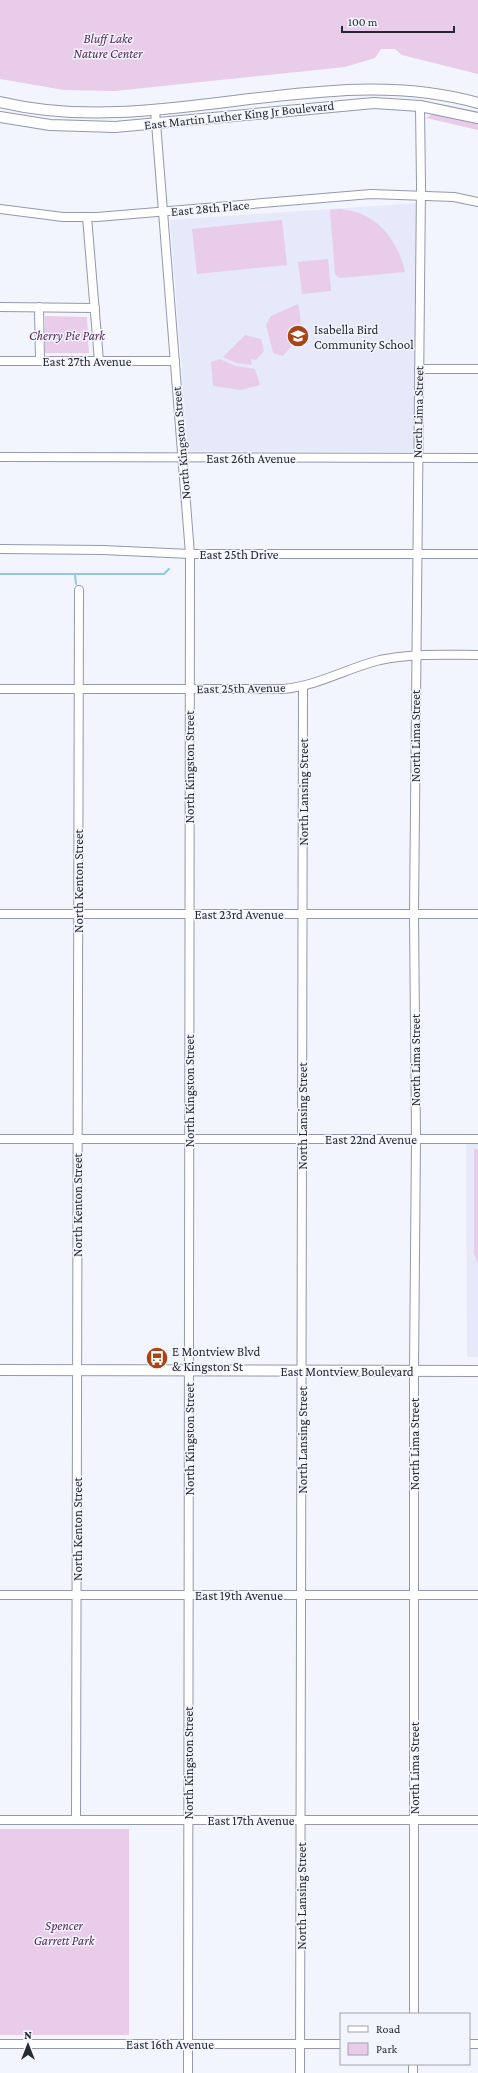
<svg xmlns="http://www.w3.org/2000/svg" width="478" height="2073" font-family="'Crimson Pro',serif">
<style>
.built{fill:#e5e9fa}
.green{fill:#e9cbea}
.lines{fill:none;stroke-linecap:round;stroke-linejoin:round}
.stream{stroke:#90c8dd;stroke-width:2}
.minor-casing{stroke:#9398ac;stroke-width:10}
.major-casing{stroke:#9398ac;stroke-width:12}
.minor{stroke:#fff;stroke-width:8}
.major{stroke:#fff;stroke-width:10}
.labels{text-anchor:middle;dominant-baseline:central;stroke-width:3;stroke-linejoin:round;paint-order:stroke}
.park-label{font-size:13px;font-style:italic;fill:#562958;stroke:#f2f5fd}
.street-label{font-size:13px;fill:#272931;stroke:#f2f5fd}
.poi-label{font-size:13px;fill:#272931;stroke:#f2f5fd;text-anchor:start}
</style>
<rect width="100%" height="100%" fill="#f2f5fd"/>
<!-- built -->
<g class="built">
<path d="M 417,203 L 416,452 L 188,451 L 170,220 Z"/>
<path d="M 466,1144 L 478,1144 L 478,1357 L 467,1357 Z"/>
</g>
<!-- green -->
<g class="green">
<path d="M 0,0 L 478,0 L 478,74 L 402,55 L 395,49 L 381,49 L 375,58 L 345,67 L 115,91 L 64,90 L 0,79 Z"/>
<path d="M 434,113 L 478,124 L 478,130 L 426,118 Z"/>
<path d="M 340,209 C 376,212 397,238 405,272 L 340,278 L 335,274 L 330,210 Z"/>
<path d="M 282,220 L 287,265 L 197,274 L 192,229 Z"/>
<path d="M 328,259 L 331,291 L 302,294 L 298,262 Z"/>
<path d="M 298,304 C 304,330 300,337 283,356 L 273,353 L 266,325 L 271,316 Z"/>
<path d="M 45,316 L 87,317 L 89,353 L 45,353 Z"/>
<path d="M 245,335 L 261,339 L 264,351 L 256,360 L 251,359 L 252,365 L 236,363 L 223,357 Z"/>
<path d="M 220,359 L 235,366 L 255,369 L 260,385 L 241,390 L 213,386 L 211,362 Z"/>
<path d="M 474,1149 L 478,1149 L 478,1264 L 474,1253 Z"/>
<rect x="0" y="1829" width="129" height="206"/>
</g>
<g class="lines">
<!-- stream -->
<g class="stream">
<path d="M 0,574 L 164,574 L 169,569"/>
<path d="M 75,574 L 76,584"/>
</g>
<!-- minor casing -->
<g class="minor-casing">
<g id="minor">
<path d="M 155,110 L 190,554 L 188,2073"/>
<path d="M 0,209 L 63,217 L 97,217 L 371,194 L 454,197 L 478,202"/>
<path d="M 87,217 L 99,361"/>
<path d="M 0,307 L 95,308"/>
<path d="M 39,307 L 40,361"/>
<path d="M 0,361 L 175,361"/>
<path d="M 419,369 L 478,369"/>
<path d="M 0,457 L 478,458"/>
<path d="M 0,549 L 103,550 L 190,554 L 478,554"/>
<path d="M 0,689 L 283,689 C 318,686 347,668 380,660 C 412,653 445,655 478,655"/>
<path d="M 0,914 L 478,914"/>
<path d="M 0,1139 L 478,1139"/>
<path d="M 0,1595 L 478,1595"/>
<path d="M 0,1820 L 478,1820"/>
<path d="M 76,1820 L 79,590"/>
<path d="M 414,2014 L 414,1371 L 416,1139 L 414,914 L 421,186 L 420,106"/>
<path d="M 0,2044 L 341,2044"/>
<path d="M 469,2044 L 478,2044"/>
<path d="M 300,2073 L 303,686"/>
<path d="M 413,2073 L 413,2064"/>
</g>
</g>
<!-- major casing -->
<g class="major-casing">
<g id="major">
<path d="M 0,102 C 158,140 322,59 478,103"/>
<path d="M 0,117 L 50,125 L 115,127 L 374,103 L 420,106 L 478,118"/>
<path d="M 0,1370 L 478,1371"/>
</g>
</g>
<!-- minor -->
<use href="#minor" class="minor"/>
<!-- major -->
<use href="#major" class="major"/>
</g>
<!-- icons -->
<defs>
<g id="school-disc" transform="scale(1.15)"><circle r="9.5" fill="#a94414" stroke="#f2f5fd"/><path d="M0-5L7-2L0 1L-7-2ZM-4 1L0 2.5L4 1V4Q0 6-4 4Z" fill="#fff"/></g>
<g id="bus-disc" transform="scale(1.15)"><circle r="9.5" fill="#a94414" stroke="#f2f5fd"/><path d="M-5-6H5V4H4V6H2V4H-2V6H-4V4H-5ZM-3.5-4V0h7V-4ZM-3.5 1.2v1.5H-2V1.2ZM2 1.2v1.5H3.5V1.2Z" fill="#fff"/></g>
</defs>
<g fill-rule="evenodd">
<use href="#school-disc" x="298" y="336"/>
<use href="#bus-disc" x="157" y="1358"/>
</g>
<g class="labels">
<!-- park labels -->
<g class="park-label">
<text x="108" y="38">Bluff Lake<tspan x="108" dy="15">Nature Center</tspan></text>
<text x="67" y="335">Cherry Pie Park</text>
<text x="64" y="1925">Spencer<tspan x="64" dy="15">Garrett Park</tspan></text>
</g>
<!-- street labels -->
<g class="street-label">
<text transform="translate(239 115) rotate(-6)">East Martin Luther King Jr Boulevard</text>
<text transform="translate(210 208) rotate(-5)">East 28th Place</text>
<text x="87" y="361">East 27th Avenue</text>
<text transform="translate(418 412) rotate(-89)">North Lima Street</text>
<text transform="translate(181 443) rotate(-95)">North Kingston Street</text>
<text x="251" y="458">East 26th Avenue</text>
<text x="239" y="554">East 25th Drive</text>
<text transform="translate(241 688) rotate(-1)">East 25th Avenue</text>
<text transform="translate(415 736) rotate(-90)">North Lima Street</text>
<text transform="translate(189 767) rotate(-90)">North Kingston Street</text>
<text transform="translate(303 792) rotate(-90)">North Lansing Street</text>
<text transform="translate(78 881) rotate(-90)">North Kenton Street</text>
<text x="239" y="914">East 23rd Avenue</text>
<text transform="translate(415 1060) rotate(-90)">North Lima Street</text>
<text transform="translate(189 1091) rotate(-90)">North Kingston Street</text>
<text transform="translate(302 1116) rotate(-90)">North Lansing Street</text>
<text x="371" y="1139">East 22nd Avenue</text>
<text transform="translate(77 1205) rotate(-90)">North Kenton Street</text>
<text x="347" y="1371">East Montview Boulevard</text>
<text transform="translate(189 1439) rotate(-90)">North Kingston Street</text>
<text transform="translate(302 1440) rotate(-90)">North Lansing Street</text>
<text transform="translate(414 1444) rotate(-90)">North Lima Street</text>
<text transform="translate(77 1529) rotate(-90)">North Kenton Street</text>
<text x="239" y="1595">East 19th Avenue</text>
<text transform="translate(188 1763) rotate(-90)">North Kingston Street</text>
<text transform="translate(414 1768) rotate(-90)">North Lima Street</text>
<text x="251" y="1820">East 17th Avenue</text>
<text transform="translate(301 1896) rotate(-90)">North Lansing Street</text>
<text x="170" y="2044">East 16th Avenue</text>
</g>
<!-- poi labels -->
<g class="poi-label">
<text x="314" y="329">Isabella Bird<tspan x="314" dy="15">Community School</tspan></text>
<text x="172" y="1351">E Montview Blvd<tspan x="172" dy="15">&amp; Kingston St</tspan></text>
</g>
</g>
<!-- legend -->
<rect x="340" y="2013" width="130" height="52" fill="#f2f5fd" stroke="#a1a3ab"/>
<rect x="348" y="2026" width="20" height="6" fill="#ffffff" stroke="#a1a3ab"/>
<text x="376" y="2033" font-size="12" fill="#272931">Road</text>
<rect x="348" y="2043" width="20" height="12" fill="#e9cbea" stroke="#a1a3ab"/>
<text x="376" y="2053" font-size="12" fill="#272931">Park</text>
<!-- north arrow -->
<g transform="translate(28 2045)" stroke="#f2f5fd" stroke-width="3" paint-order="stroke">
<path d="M0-3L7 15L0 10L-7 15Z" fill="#272931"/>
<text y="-6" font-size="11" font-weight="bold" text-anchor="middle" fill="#272931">N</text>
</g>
<!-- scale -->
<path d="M342 26v6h112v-6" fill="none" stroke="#272931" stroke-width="2"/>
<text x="348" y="26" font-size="12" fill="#272931" stroke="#f2f5fd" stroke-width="3" paint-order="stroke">100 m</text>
</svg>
